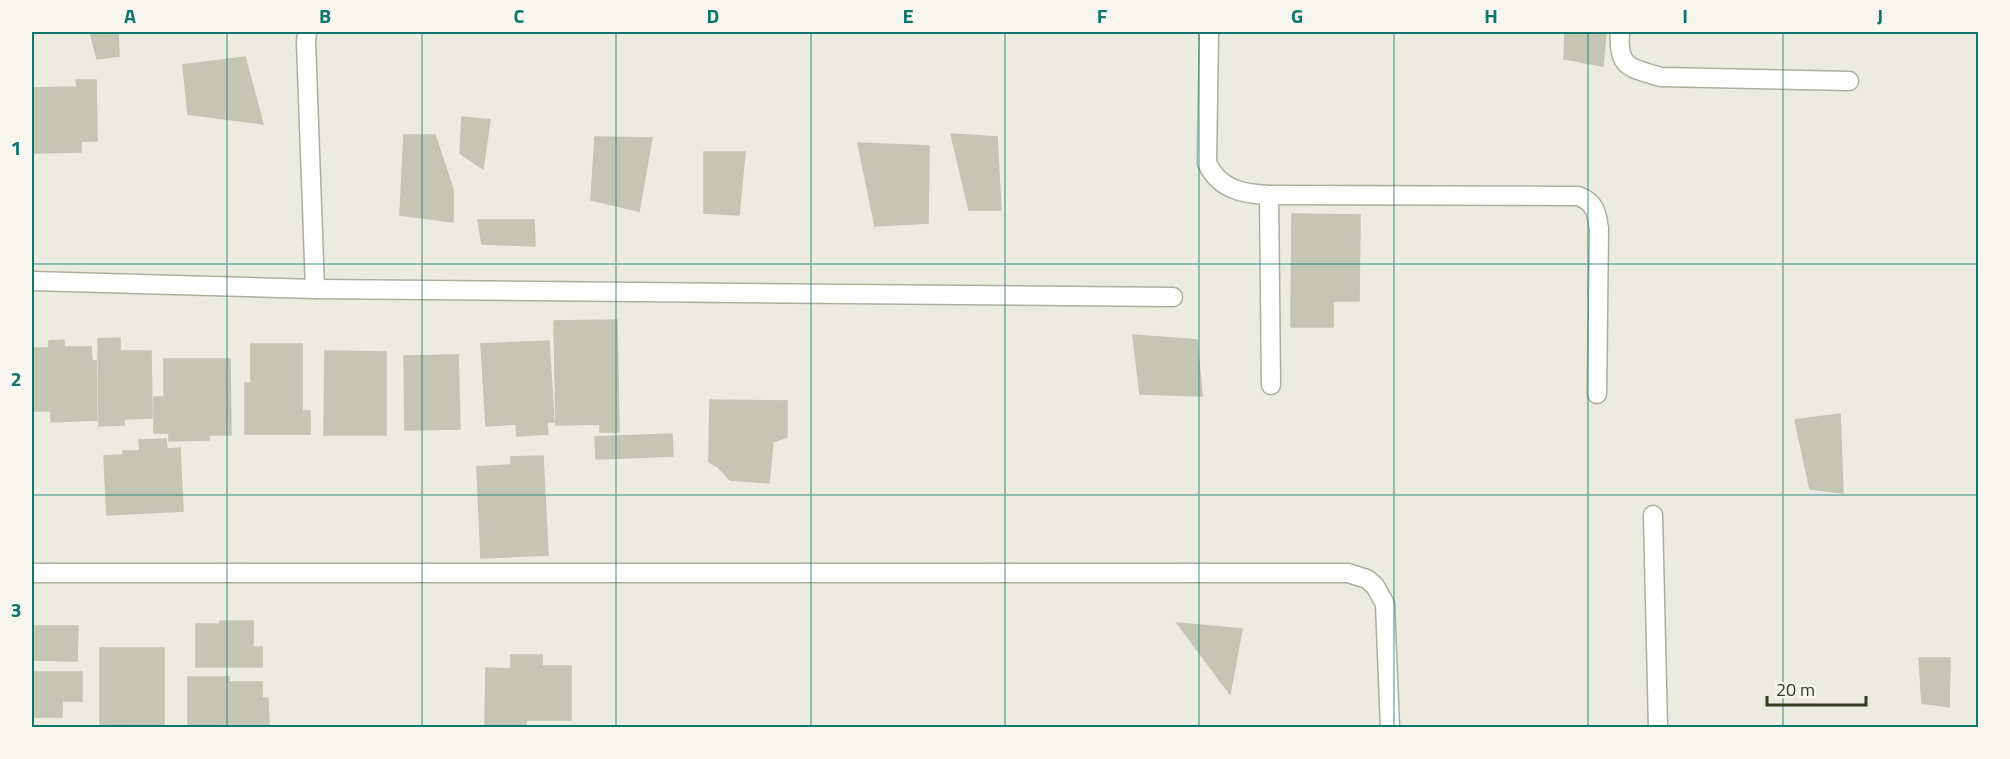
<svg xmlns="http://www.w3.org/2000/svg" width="2010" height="759" font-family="'Titillium Web',sans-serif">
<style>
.building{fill:#c5c5b4;stroke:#c3c4b2;stroke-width:1.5}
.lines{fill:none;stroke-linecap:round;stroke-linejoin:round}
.minor-casing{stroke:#adaf9e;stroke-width:21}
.minor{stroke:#fff;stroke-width:18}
.grid{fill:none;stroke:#0f766e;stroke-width:1.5;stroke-opacity:0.55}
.neatline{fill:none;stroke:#0f766e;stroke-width:2}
.grid-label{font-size:20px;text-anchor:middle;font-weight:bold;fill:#0f766e}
</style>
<rect width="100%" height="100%" fill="#ebebdf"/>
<!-- building -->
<g class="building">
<path d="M 90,32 L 118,32 L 119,56 L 97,59 Z"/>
<path d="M 1565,32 L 1606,32 L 1603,66 L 1564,59 Z"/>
<path d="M 245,57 L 263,124 L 188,114 L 183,65 Z"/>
<path d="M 76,80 L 96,80 L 97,141 L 81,141 L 81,152 L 32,153 L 32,88 L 77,87 Z"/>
<path d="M 462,117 L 490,120 L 483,169 L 460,153 Z"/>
<path d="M 951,134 L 997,137 L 1001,210 L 969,210 Z"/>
<path d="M 404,135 L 435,135 L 453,189 L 453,222 L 400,215 Z"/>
<path d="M 595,137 L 652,138 L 639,211 L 591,200 Z"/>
<path d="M 858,143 L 929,146 L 928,223 L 875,226 Z"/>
<path d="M 704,152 L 745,152 L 739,215 L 704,213 Z"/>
<path d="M 1292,214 L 1360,215 L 1359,301 L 1333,301 L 1333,327 L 1291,327 Z"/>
<path d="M 478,220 L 534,220 L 535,246 L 482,244 Z"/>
<path d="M 617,320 L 619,432 L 600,432 L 600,424 L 556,425 L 554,321 Z"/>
<path d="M 1133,335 L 1197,340 L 1202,396 L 1140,394 Z"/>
<path d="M 120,338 L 120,351 L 151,351 L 152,418 L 124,419 L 124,425 L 99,426 L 98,339 Z"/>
<path d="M 64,340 L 64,347 L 91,347 L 92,361 L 96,361 L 97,420 L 51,422 L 51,411 L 32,411 L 32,348 L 49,348 L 49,341 Z"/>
<path d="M 549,341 L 554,422 L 547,422 L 548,434 L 517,436 L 516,424 L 486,426 L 481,344 Z"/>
<path d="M 251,344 L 302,344 L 302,411 L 310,411 L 310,434 L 245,434 L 245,383 L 251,383 Z"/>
<path d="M 325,351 L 386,352 L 386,435 L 324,435 Z"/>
<path d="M 458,355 L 460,429 L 405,430 L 404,356 Z"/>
<path d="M 164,359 L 230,359 L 231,435 L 209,435 L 209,440 L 169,441 L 169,433 L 154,433 L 154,397 L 164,397 Z"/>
<path d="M 710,400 L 787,401 L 787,437 L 773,442 L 769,483 L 730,480 L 718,467 L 709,462 Z"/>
<path d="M 1840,414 L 1843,493 L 1810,489 L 1795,420 Z"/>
<path d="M 672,434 L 673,456 L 596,459 L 595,437 Z"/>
<path d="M 166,439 L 167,449 L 180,448 L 183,511 L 107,515 L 104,456 L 123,455 L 123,451 L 140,451 L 139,440 Z"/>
<path d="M 543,456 L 548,555 L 481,558 L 477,467 L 511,465 L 511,457 Z"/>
<path d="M 220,621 L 253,621 L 253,647 L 262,647 L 262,667 L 196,667 L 196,624 L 220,624 Z"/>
<path d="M 1177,623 L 1242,629 L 1230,694 Z"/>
<path d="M 32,626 L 78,626 L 77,661 L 32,660 Z"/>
<path d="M 100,648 L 164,648 L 164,725 L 100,724 Z"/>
<path d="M 511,655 L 542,655 L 542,666 L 571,666 L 571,720 L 526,720 L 526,728 L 485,728 L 486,668 L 511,669 Z"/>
<path d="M 1919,658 L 1950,658 L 1949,707 L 1922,703 Z"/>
<path d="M 32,672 L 82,672 L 82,701 L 62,701 L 62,717 L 32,717 Z"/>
<path d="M 188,677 L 229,677 L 229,682 L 262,682 L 262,698 L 268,698 L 269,724 L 219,724 L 219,728 L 188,728 Z"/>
</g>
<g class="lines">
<!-- minor casing -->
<g class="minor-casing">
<g id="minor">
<path d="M 307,32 L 306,42 L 315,289"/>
<path d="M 1209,32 L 1207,163 C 1219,189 1242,194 1269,195 L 1578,196 C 1595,202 1597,213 1599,229 L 1597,394"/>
<path d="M 1620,32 C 1617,68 1630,68 1661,77 L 1849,81"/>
<path d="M 1269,195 L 1271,385"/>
<path d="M 32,281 L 315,289 L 1173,297"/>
<path d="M 1653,515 L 1658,728"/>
<path d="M 32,573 L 1348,573 L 1367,579 L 1375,586 L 1385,604 L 1390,728"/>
</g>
</g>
<!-- minor -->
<use href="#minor" class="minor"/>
</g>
<!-- grid -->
<path class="grid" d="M 227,32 L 227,728M 422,32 L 422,728M 616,32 L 616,728M 811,32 L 811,728M 1005,32 L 1005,728M 1199,32 L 1199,728M 1394,32 L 1394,728M 1588,32 L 1588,728M 1783,32 L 1783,728M 32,264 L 1978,264M 32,495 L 1978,495"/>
<!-- border -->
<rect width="2010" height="759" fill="none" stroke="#f7f7ef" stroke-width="66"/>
<!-- scale -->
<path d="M1767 696v9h99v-9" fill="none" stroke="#363b20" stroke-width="3"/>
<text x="1776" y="696" font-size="18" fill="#363b20" stroke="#f7f7ef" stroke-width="4.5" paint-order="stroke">20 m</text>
<rect x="33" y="33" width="1944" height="693" class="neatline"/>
<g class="grid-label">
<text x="130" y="23">A</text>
<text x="325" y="23">B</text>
<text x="519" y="23">C</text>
<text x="713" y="23">D</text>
<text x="908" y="23">E</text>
<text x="1102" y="23">F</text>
<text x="1297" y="23">G</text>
<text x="1491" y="23">H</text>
<text x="1685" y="23">I</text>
<text x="1880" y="23">J</text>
<text x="16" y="155">1</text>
<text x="16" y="386">2</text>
<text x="16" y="617">3</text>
</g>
</svg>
